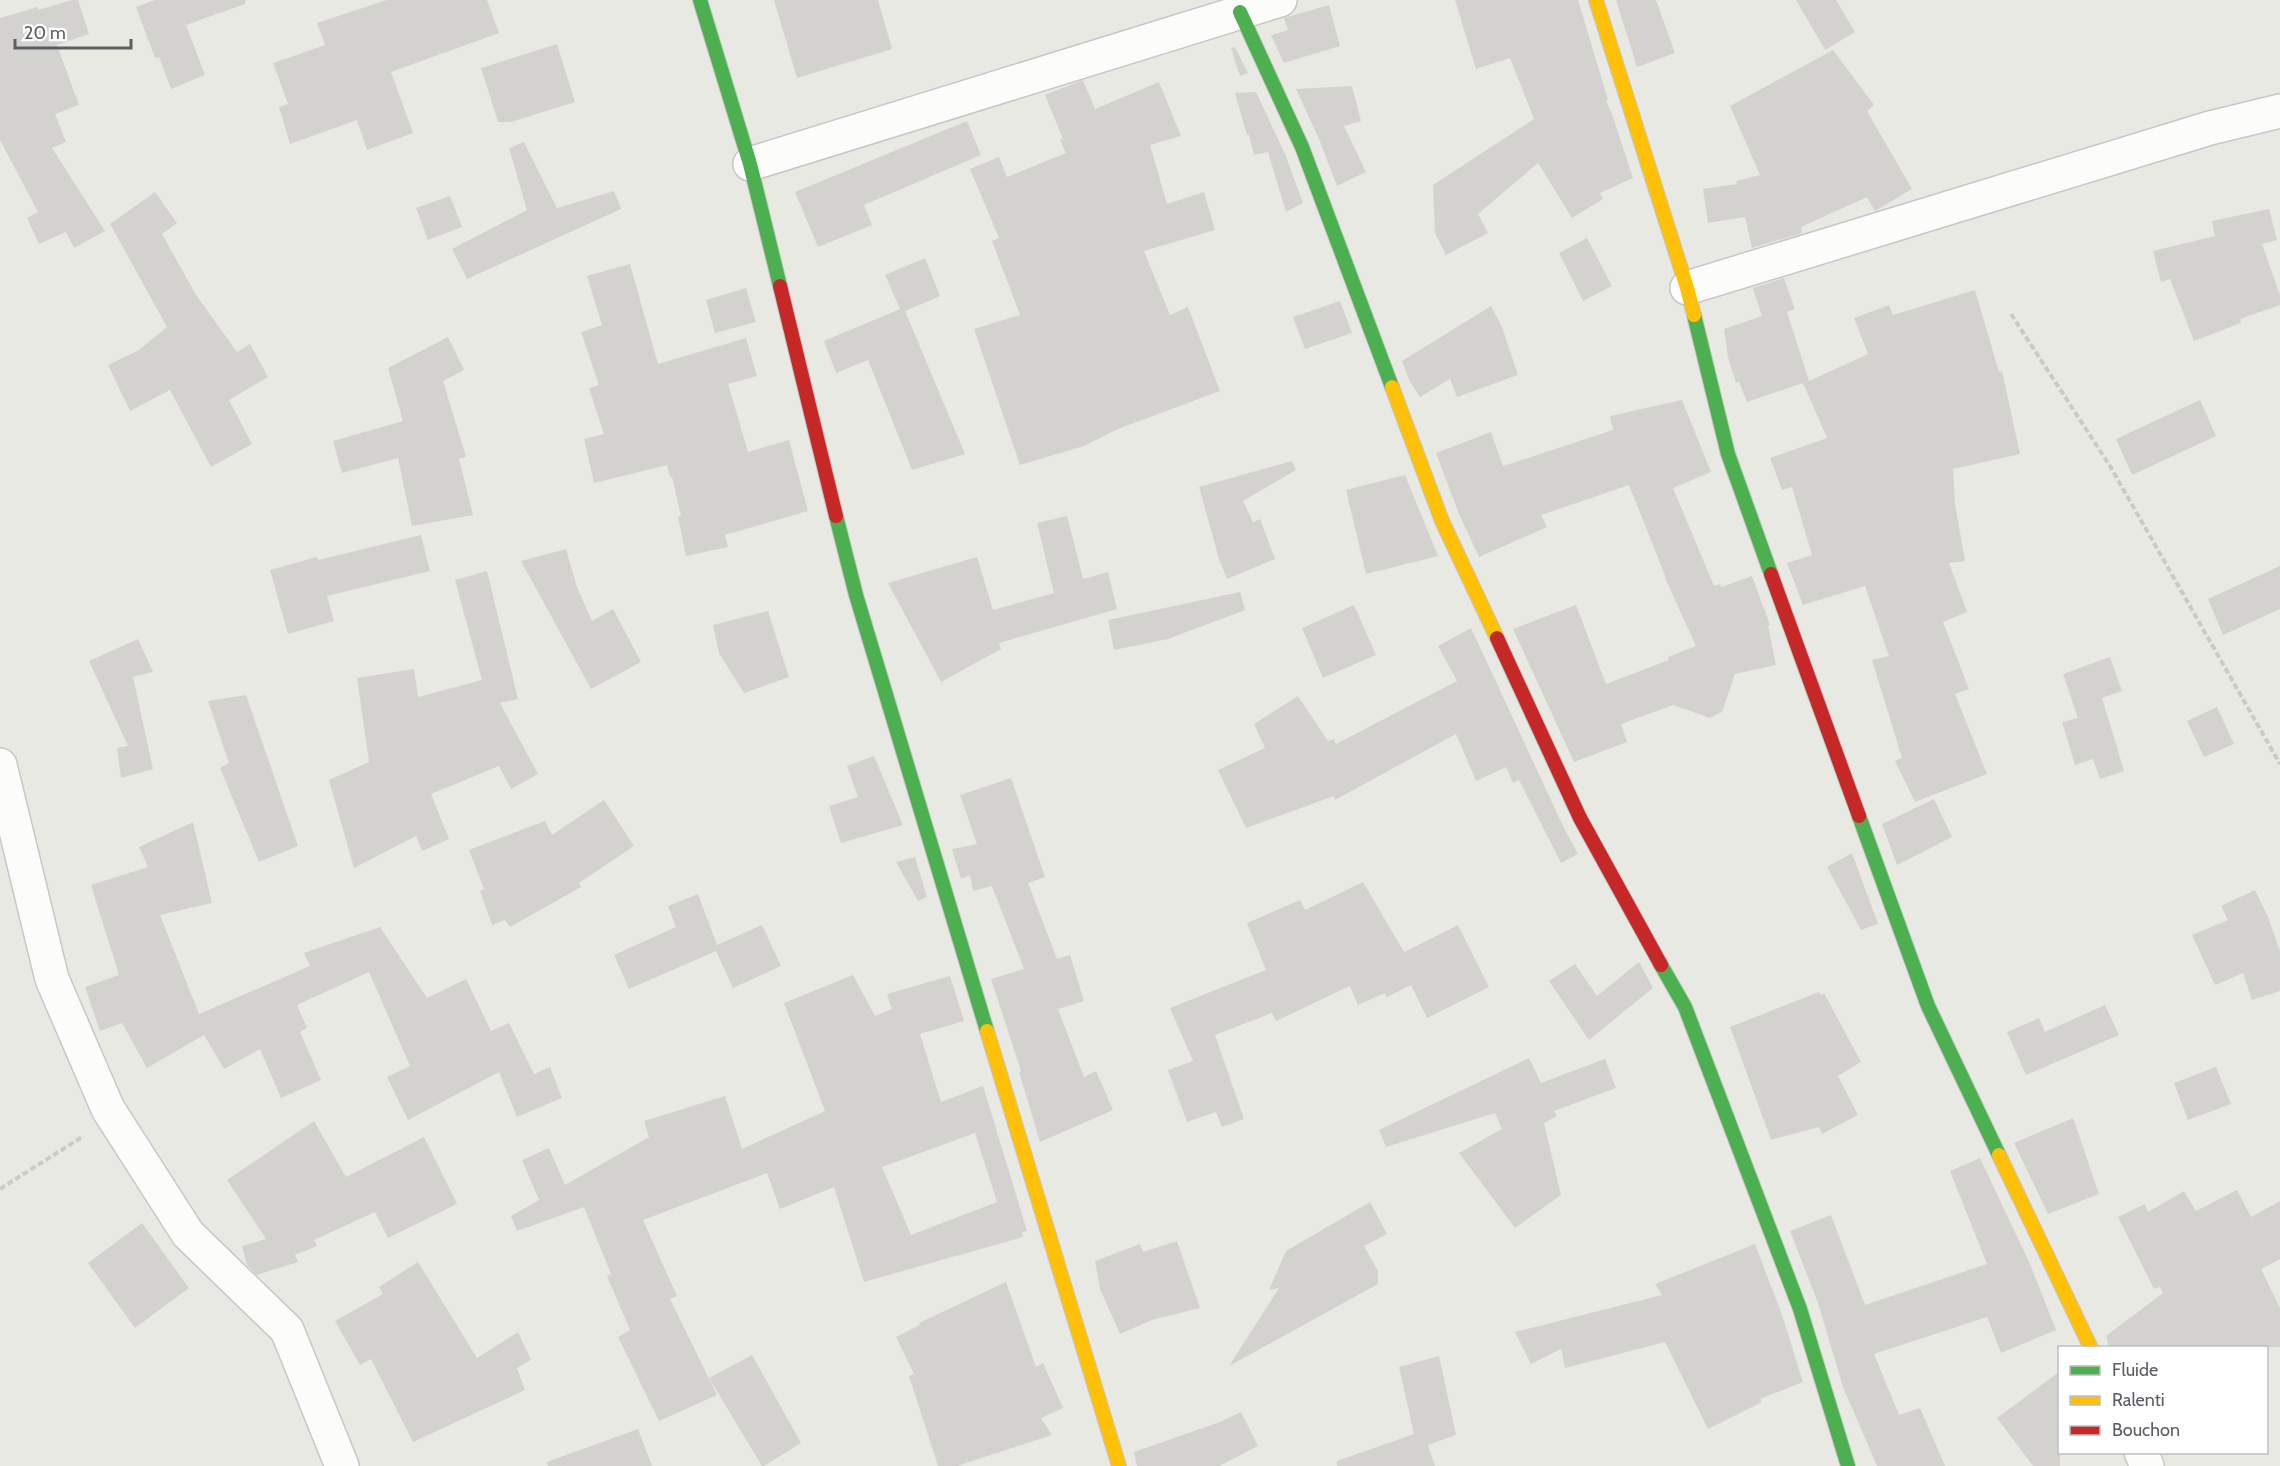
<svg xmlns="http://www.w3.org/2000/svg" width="2280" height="1466" font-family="Cabin,sans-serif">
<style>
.building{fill:#d3d2cf;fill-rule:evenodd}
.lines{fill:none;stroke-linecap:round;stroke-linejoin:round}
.street-casing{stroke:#c7c7c6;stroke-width:36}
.fast-casing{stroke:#c5c6c4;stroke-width:16}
.slow-casing{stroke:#c5c6c4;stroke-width:16}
.jam-casing{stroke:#c5c6c4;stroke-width:16}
.path{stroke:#c7cbc9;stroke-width:4;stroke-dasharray:6 3;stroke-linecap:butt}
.street{stroke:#fcfcfb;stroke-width:33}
.fast{stroke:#4caf50;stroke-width:14}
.slow{stroke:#ffc107;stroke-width:14}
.jam{stroke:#c62828;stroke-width:14}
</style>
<rect width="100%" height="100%" fill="#e9e9e4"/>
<!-- building -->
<g class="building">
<path d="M 72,0 L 78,0 L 89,34 L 57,45 L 79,105 L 55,114 L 66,142 L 52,148 L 105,231 L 74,248 L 66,232 L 39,244 L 27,218 L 38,212 L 0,140 L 0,18 L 38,7 L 38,10 Z"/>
<path d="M 155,0 L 245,0 L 245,4 L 186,25 L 205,75 L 171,89 L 159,57 L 155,58 L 136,7 Z"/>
<path d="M 387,0 L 487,0 L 499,33 L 391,72 L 413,133 L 367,150 L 357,120 L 290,144 L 279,107 L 288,104 L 273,63 L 325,45 L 317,23 Z"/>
<path d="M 774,0 L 878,0 L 892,49 L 797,78 Z"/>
<path d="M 1455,0 L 1578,0 L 1608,100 L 1606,101 L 1612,114 L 1633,178 L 1600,193 L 1603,199 L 1572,218 L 1538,163 L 1478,214 L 1488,233 L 1446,255 L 1435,233 L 1433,185 L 1534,119 L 1510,58 L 1476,69 Z"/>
<path d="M 1616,0 L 1656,0 L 1675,53 L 1637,67 Z"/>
<path d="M 1796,0 L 1836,0 L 1855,32 L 1825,50 Z"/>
<path d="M 1329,5 L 1340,46 L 1284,63 L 1271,35 L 1288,30 L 1284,18 Z"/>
<path d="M 557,44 L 575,102 L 511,122 L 498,122 L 481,68 Z"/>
<path d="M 1235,47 L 1248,73 L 1240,76 L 1231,48 Z"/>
<path d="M 1833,50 L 1874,105 L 1867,111 L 1912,189 L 1875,211 L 1867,197 L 1801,227 L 1802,233 L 1752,248 L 1745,217 L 1708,223 L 1703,189 L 1737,184 L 1736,181 L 1760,175 L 1730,106 Z"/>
<path d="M 1083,80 L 1095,109 L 1159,82 L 1181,136 L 1150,145 L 1167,204 L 1204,192 L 1215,230 L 1144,251 L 1170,315 L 1188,307 L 1220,391 L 1118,429 L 1084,446 L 1020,465 L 974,329 L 1020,315 L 992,241 L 999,238 L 970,169 L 999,157 L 1007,177 L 1066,153 L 1060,140 L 1063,139 L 1045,95 Z"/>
<path d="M 1352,86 L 1361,121 L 1344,126 L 1366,172 L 1337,186 L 1319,139 L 1296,89 Z"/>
<path d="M 1256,92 L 1285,154 L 1303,203 L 1286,212 L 1268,152 L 1254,155 L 1249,135 L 1247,135 L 1235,93 Z"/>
<path d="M 967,121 L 981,155 L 864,205 L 872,225 L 818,247 L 795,192 Z"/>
<path d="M 524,142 L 557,208 L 614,191 L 621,209 L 467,279 L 452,249 L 527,210 L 509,148 Z"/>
<path d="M 155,192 L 177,223 L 162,234 L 196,295 L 237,352 L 250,344 L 268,377 L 229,400 L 252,444 L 211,467 L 170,390 L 130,411 L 108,365 L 139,350 L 167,327 L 110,224 Z"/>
<path d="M 450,196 L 462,227 L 428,240 L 416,208 Z"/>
<path d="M 2269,209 L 2277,240 L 2262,244 L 2280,295 L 2280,305 L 2240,319 L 2241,323 L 2194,341 L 2170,279 L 2161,282 L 2153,251 L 2215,236 L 2212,221 Z"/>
<path d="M 1587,238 L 1612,286 L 1583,301 L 1559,253 Z"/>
<path d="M 925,258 L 940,296 L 905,311 L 965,454 L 912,470 L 868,360 L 836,373 L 824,341 L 900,309 L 885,275 Z"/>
<path d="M 630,264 L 658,364 L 746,338 L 757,376 L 728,384 L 748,452 L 789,440 L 808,511 L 725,535 L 728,547 L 686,556 L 678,517 L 681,516 L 672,477 L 670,477 L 667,465 L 594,483 L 584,439 L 604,434 L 589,388 L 599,385 L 581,332 L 602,325 L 587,276 Z"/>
<path d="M 1784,278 L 1795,309 L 1787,312 L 1809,381 L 1868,354 L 1854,318 L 1889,305 L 1893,315 L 1975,290 L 1999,372 L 2002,371 L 2020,454 L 1953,469 L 1955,504 L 1965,561 L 1949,563 L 1967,612 L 1943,622 L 1969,689 L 1955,694 L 1987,774 L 1915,802 L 1895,761 L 1902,758 L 1872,660 L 1889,656 L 1865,586 L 1803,605 L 1787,563 L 1812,555 L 1792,487 L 1782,490 L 1770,458 L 1827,438 L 1803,383 L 1747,402 L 1739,382 L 1736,383 L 1728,357 L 1724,329 L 1762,316 L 1753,288 Z"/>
<path d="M 746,288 L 756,322 L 715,333 L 706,300 Z"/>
<path d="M 1340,301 L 1352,333 L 1305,349 L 1293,317 Z"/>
<path d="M 1491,306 L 1502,327 L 1518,375 L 1457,397 L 1450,379 L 1420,397 L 1409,380 L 1402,361 Z"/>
<path d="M 448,337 L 464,370 L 443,381 L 466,457 L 459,459 L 473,515 L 412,526 L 398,458 L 342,473 L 333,441 L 403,421 L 388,368 Z"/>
<path d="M 1682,400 L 1711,472 L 1673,488 L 1714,586 L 1720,584 L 1721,587 L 1752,576 L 1770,625 L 1768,625 L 1776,665 L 1735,674 L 1722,712 L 1710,718 L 1673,705 L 1621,724 L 1627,742 L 1574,762 L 1513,629 L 1576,605 L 1606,684 L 1669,660 L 1668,657 L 1696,646 L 1665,578 L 1666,578 L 1629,485 L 1541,515 L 1547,527 L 1479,557 L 1459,514 L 1436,453 L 1491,432 L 1503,466 L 1613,430 L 1610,416 Z"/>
<path d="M 2200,400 L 2216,436 L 2132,475 L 2116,439 Z"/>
<path d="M 1292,461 L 1296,470 L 1243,501 L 1253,522 L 1260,519 L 1275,559 L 1227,579 L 1219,559 L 1199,487 Z"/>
<path d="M 1405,475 L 1438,556 L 1366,574 L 1346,490 Z"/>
<path d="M 1067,516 L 1083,579 L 1108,572 L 1117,609 L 999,643 L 1001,649 L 941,682 L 888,583 L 977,557 L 993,610 L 1054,593 L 1037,523 Z"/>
<path d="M 421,535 L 430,571 L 327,596 L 334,621 L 288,634 L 270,570 L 317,557 L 318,560 Z"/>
<path d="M 566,549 L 577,587 L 592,621 L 613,609 L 641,662 L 591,689 L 521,561 Z"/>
<path d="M 2280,566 L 2280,609 L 2223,635 L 2208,599 Z"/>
<path d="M 487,571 L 518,699 L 500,703 L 538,774 L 511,789 L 499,766 L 431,794 L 449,839 L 422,851 L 416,836 L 354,868 L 329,780 L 369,762 L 357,678 L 414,669 L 418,697 L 482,680 L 455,580 Z"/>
<path d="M 1240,592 L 1245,610 L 1168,639 L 1114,650 L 1108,620 Z"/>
<path d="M 1354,605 L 1376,655 L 1323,678 L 1302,628 Z"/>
<path d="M 768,611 L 789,677 L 744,693 L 719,653 L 713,625 Z"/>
<path d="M 1471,628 L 1563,826 L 1578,854 L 1561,863 L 1519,780 L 1513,783 L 1506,767 L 1476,781 L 1456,734 L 1335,800 L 1334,796 L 1246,828 L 1218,770 L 1265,748 L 1254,724 L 1298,696 L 1328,741 L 1334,739 L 1336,744 L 1457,681 L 1438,646 Z"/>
<path d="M 138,639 L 153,672 L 133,677 L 153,769 L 121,778 L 117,748 L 128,746 L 89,661 Z"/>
<path d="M 2110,657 L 2122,691 L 2102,698 L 2124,771 L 2100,779 L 2093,759 L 2075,765 L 2062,722 L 2078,718 L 2063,674 Z"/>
<path d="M 246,695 L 298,846 L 259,862 L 220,768 L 229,763 L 208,701 Z"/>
<path d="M 2217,707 L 2234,744 L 2204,757 L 2187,721 Z"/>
<path d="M 874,756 L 903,825 L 841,843 L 829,806 L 858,797 L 847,766 Z"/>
<path d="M 1011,778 L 1045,877 L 1028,883 L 1057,959 L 1070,955 L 1084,1001 L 1058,1009 L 1084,1077 L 1096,1071 L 1113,1110 L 1040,1142 L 1019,1072 L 1021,1071 L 991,979 L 1024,969 L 992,886 L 973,891 L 970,875 L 961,879 L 952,849 L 977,844 L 960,795 Z"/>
<path d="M 1934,799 L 1952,837 L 1897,865 L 1882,824 Z"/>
<path d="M 604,800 L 634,846 L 579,883 L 581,887 L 510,927 L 505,920 L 492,925 L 480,891 L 484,889 L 469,850 L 545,821 L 552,835 Z"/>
<path d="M 193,822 L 212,903 L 160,915 L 199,1014 L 310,966 L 304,953 L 380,927 L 427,998 L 466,979 L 491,1031 L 509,1023 L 534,1074 L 550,1067 L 562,1098 L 517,1117 L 499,1072 L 408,1120 L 387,1077 L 410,1066 L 369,972 L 297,1005 L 307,1028 L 300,1032 L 321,1080 L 281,1098 L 260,1049 L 224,1069 L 204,1035 L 147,1068 L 122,1023 L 100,1031 L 85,987 L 119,975 L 91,885 L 148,867 L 139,847 Z"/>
<path d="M 1852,853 L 1878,924 L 1861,930 L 1827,867 Z"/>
<path d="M 915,857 L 927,897 L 918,901 L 896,862 Z"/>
<path d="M 1363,882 L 1404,952 L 1458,925 L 1489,987 L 1427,1018 L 1411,985 L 1387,997 L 1385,993 L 1358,1005 L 1350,986 L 1276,1021 L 1272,1013 L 1215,1035 L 1244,1119 L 1222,1127 L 1216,1112 L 1187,1122 L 1168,1070 L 1193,1061 L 1170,1008 L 1266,970 L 1247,923 L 1300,900 L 1305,910 Z"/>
<path d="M 2255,890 L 2268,917 L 2280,951 L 2280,991 L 2252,1000 L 2243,973 L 2215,985 L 2192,935 L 2228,920 L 2221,906 Z"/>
<path d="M 698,894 L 717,945 L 762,925 L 781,966 L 733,988 L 716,951 L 629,989 L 614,955 L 676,927 L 668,906 Z"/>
<path d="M 1639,962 L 1653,988 L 1589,1040 L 1549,981 L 1575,964 L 1597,996 Z"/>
<path d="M 853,975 L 875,1016 L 892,1009 L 887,994 L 950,976 L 964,1021 L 920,1034 L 941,1102 L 983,1086 L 1027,1231 L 1022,1232 L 1023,1237 L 864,1282 L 834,1187 L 780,1209 L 767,1173 L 643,1220 L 677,1296 L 670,1299 L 717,1395 L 659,1421 L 618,1337 L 630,1330 L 607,1276 L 611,1274 L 584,1207 L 517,1231 L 511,1216 L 539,1200 L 522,1160 L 549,1148 L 565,1185 L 649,1137 L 644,1121 L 725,1096 L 742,1149 L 825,1111 L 784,1003 ZM 975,1133 L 997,1202 L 911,1235 L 882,1167 Z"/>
<path d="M 1819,992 L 1821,995 L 1824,993 L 1861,1062 L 1838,1076 L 1858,1115 L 1822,1134 L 1819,1127 L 1771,1140 L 1730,1027 Z"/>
<path d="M 2105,1005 L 2119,1035 L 2026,1075 L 2007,1032 L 2039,1018 L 2045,1032 Z"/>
<path d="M 1529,1058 L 1541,1083 L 1605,1059 L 1616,1088 L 1554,1111 L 1557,1116 L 1544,1123 L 1561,1195 L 1515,1228 L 1459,1153 L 1502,1129 L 1495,1113 L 1386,1147 L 1379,1130 Z"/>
<path d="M 2216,1067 L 2231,1104 L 2188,1120 L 2174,1083 Z"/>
<path d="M 2073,1118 L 2099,1194 L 2048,1214 L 2014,1143 Z"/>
<path d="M 314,1121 L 346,1177 L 424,1137 L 457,1204 L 388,1238 L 375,1212 L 314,1240 L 317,1246 L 295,1255 L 298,1262 L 257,1275 L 247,1265 L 242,1246 L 266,1239 L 227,1180 Z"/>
<path d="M 1980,1158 L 2030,1264 L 2056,1330 L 2001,1353 L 1987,1317 L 1874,1354 L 1899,1415 L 1920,1408 L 1945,1466 L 1877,1466 L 1843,1387 L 1818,1303 L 1790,1231 L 1831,1215 L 1865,1305 L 1987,1264 L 1950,1171 Z"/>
<path d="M 2237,1190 L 2251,1217 L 2280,1201 L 2280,1259 L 2261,1269 L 2280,1308 L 2280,1347 L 2109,1347 L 2106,1336 L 2163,1293 L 2160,1287 L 2154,1289 L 2118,1217 L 2145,1204 L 2148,1212 L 2184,1191 L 2196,1211 Z"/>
<path d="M 1370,1202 L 1387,1234 L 1364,1246 L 1378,1271 L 1378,1284 L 1229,1366 L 1279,1288 L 1269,1290 L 1286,1251 Z"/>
<path d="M 142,1223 L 189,1288 L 135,1328 L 88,1263 Z"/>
<path d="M 1177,1241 L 1200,1308 L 1152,1320 L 1120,1334 L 1100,1289 L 1095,1261 L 1140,1244 L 1143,1252 Z"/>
<path d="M 1755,1244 L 1782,1315 L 1803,1382 L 1760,1399 L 1762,1402 L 1708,1429 L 1665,1342 L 1565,1368 L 1561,1349 L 1531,1364 L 1515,1332 L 1662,1295 L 1655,1284 Z"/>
<path d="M 418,1262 L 477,1358 L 518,1332 L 531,1360 L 517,1368 L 525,1390 L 413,1442 L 371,1359 L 360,1365 L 335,1321 L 383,1294 L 379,1287 Z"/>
<path d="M 1006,1282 L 1036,1367 L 1043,1363 L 1063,1408 L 1041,1418 L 1052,1435 L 957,1466 L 938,1466 L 909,1376 L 914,1374 L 896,1337 L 920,1325 L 919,1323 Z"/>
<path d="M 752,1355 L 801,1443 L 764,1466 L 762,1466 L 709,1378 Z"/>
<path d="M 1439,1356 L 1456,1435 L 1428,1445 L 1435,1466 L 1337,1466 L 1337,1461 L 1414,1434 L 1399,1367 Z"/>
<path d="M 2060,1371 L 2060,1466 L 2033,1466 L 1997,1418 Z"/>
<path d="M 1241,1412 L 1258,1446 L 1219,1466 L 1137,1466 L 1134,1452 L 1220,1422 Z"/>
<path d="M 638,1429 L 652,1466 L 548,1466 L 547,1462 Z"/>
</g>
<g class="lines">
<!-- street casing -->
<g class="street-casing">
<g id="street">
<path d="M 750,164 L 1280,0"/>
<path d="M 1687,288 L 2210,128 L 2280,111"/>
<path d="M 0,765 L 52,979 L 108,1109 L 188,1234 L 287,1330 L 342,1466"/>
<path d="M 2141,1452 L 2147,1466"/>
</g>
</g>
<!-- fast casing -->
<g class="fast-casing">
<g id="fast">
<path d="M 700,0 L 750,164 L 780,286"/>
<path d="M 1240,12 L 1302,147 L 1392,387"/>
<path d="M 1694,315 L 1728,454 L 1771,574"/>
<path d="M 836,516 L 856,595 L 987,1031"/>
<path d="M 1859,816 L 1928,1006 L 1999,1155"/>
<path d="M 1661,965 L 1685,1007 L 1800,1309 L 1848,1466"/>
</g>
</g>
<!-- slow casing -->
<g class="slow-casing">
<g id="slow">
<path d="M 1596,0 L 1687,288 L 1694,315"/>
<path d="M 1392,387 L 1442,521 L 1497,638"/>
<path d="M 987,1031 L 1119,1466"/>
<path d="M 1999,1155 L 2091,1348"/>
</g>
</g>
<!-- jam casing -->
<g class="jam-casing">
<g id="jam">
<path d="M 780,286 L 836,516"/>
<path d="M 1771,574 L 1859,816"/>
<path d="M 1497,638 L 1580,818 L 1661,965"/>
</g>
</g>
<!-- path -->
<g class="path">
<path d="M 2011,314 L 2110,466 L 2280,764"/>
<path d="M 0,1189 L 82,1137"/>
</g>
<!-- street -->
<use href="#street" class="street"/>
<!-- fast -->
<use href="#fast" class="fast"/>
<!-- slow -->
<use href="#slow" class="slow"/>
<!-- jam -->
<use href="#jam" class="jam"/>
</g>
<!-- legend -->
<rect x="2058" y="1346" width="210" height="108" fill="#ffffff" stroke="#bdbec0" stroke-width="1.5"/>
<rect x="2070" y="1366" width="30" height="9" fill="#4caf50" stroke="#bdbec0" stroke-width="1.5"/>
<text x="2112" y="1376" font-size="18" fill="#5a5d62">Fluide</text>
<rect x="2070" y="1396" width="30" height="9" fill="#ffc107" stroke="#bdbec0" stroke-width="1.5"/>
<text x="2112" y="1406" font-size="18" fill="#5a5d62">Ralenti</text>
<rect x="2070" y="1426" width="30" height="9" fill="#c62828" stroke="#bdbec0" stroke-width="1.5"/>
<text x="2112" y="1436" font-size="18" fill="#5a5d62">Bouchon</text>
<!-- scale -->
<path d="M15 39v9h116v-9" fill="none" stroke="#5a5d62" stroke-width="3"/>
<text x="24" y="39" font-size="18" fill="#5a5d62" stroke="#ffffff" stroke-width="4.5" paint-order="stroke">20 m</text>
</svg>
